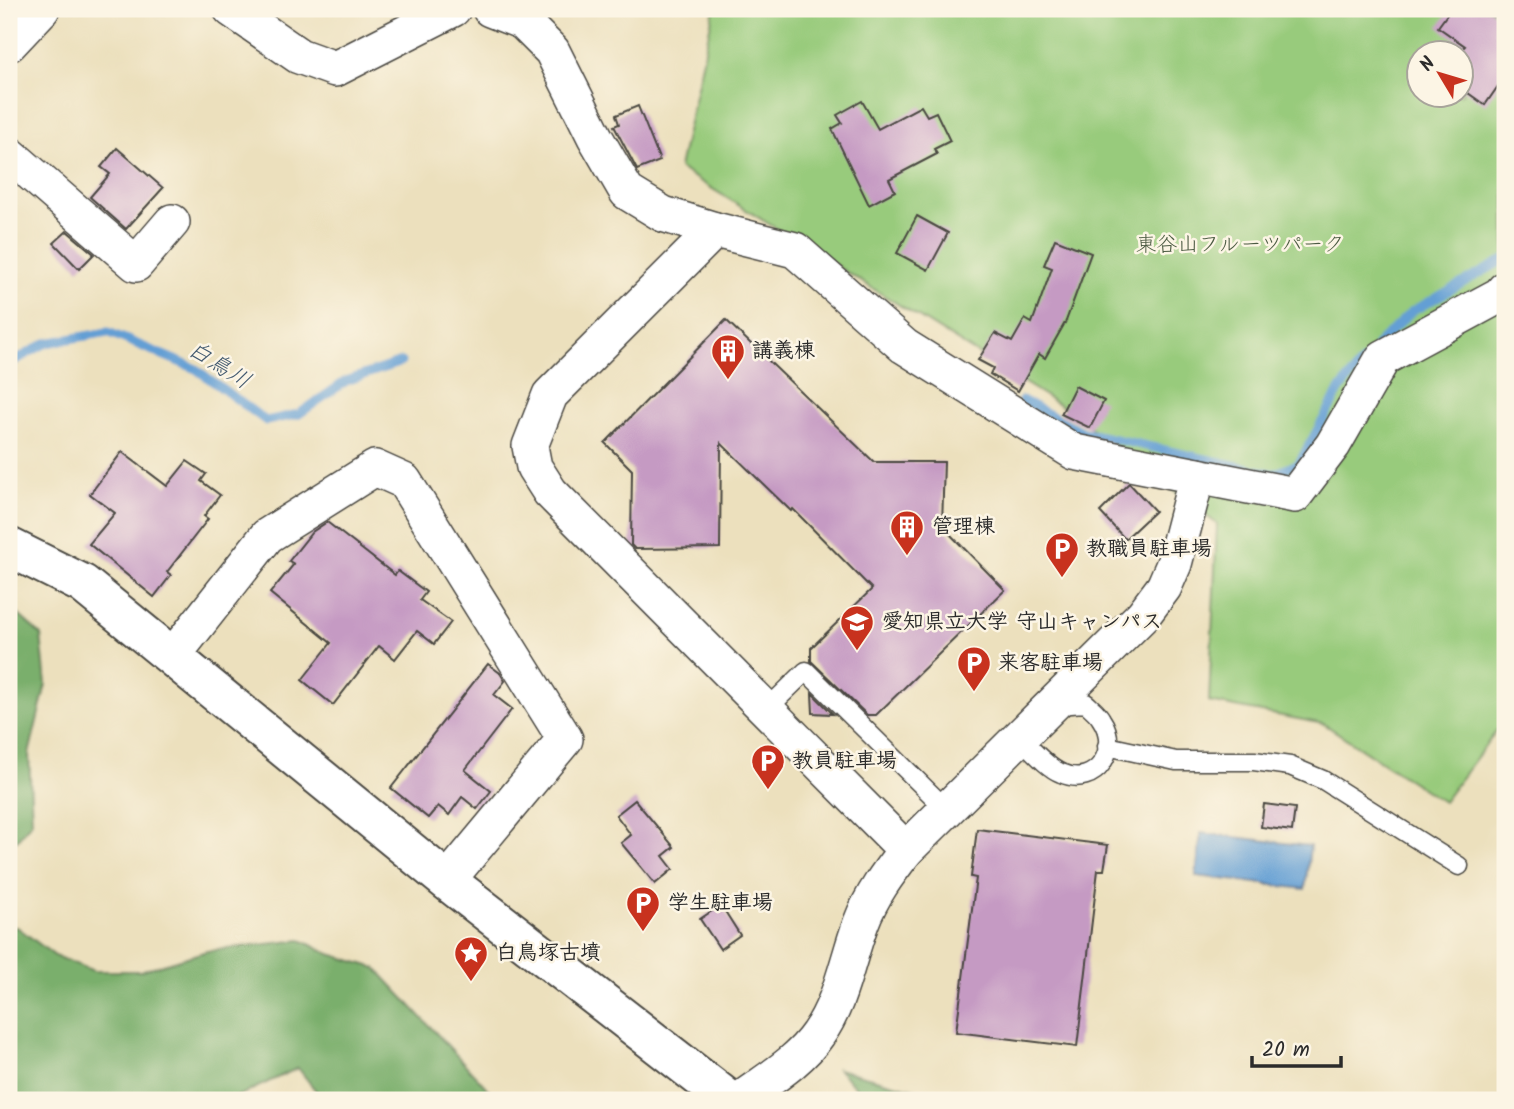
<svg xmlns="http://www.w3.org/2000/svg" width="1514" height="1109" font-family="Kalam,'Klee One',sans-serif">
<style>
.green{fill:#98cb7c;stroke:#627b54;stroke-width:2;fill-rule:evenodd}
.forest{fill:#7aaf6c;stroke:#526d4c;stroke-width:2}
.water{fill:#649fd4;stroke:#486580;stroke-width:2}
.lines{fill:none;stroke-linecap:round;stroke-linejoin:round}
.stream{stroke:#649fd4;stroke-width:9}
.building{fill:#c59ac3}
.service-casing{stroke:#484641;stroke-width:21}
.minor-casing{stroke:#484641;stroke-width:38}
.tertiary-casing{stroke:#484641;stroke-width:42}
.service{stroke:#fff;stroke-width:18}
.minor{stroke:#fff;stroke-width:35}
.tertiary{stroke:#fff;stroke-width:38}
.labels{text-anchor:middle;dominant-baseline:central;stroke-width:5;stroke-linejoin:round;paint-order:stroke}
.park-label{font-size:21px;fill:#4c5b43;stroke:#fcf5e5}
.poi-label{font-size:21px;font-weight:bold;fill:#2b2b2b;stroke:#fcf5e5;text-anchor:start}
.water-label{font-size:23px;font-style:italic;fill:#42596f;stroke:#fcf5e5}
</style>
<rect width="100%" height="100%" fill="#fcf5e5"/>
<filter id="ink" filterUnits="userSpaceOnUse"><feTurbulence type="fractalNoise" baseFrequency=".0143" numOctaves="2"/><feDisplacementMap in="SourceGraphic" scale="14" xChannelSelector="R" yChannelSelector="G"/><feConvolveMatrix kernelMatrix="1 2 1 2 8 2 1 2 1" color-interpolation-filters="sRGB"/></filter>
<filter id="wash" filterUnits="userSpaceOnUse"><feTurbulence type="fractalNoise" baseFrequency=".00686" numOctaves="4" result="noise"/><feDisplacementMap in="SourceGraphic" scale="28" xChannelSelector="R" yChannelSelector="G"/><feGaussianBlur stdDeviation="1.57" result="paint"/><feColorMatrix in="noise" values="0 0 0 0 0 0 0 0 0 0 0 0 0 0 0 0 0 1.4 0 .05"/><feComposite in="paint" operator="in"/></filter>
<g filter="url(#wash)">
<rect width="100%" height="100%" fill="#ece0bd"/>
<!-- green -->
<path class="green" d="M 714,9 L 1505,9 L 1505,720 L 1443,802 L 1324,724 L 1209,702 L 1217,524 L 1068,410 L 679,168 ZM 1420,52 L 1462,52 L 1462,94 L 1420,94 Z"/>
<!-- forest -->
<g class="forest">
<path d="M 9,606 L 41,635 L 46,684 L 29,754 L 32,821 L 17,840 L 9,841 Z"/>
<path d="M 9,927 L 17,927 L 55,956 L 94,971 L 140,971 L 207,951 L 301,940 L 330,954 L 376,968 L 498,1100 L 323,1100 L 298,1068 L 230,1100 L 9,1100 Z"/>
<path d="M 838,1069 L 954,1100 L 868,1100 Z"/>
</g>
<!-- water -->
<path class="water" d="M 1201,833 L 1310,846 L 1305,889 L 1196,876 Z"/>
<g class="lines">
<!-- stream -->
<g class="stream">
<path d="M 1377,345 L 1411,312 L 1505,259"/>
<path d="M 9,364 L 46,343 L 108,332 L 196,369 L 266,421 L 299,414 L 346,381 L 401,362"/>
<path d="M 1022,400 L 1083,432 L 1274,474 L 1299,463 L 1339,391 L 1363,361"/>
</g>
</g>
<g id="blocks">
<!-- building -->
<g class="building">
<path d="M 1451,9 L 1489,9 L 1505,20 L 1505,76 L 1485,105 L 1461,88 L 1461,50 L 1465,46 L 1438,27 Z"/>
<path d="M 862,101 L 878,129 L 921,106 L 927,116 L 936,112 L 950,141 L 934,149 L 937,154 L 889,179 L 895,191 L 869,205 L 832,129 L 842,123 L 837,115 Z"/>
<path d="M 638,106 L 660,161 L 637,170 L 614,126 L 619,124 L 616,115 Z"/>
<path d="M 117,148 L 163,188 L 126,229 L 90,197 L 110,174 L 101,167 Z"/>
<path d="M 917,216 L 948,233 L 928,270 L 897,253 Z"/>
<path d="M 67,231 L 94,254 L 79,269 L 54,243 Z"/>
<path d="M 1055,239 L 1091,253 L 1066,321 L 1045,358 L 1039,354 L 1018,391 L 990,374 L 993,368 L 978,360 L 995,333 L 1012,342 L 1025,319 L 1032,323 L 1052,268 L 1044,265 Z"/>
<path d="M 726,320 L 874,462 L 944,462 L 942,526 L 1005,590 L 876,715 L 867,715 L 811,661 L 811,648 L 872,589 L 793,509 L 791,511 L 721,443 L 720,548 L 635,549 L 631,545 L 632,470 L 605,443 Z"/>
<path d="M 1075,386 L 1104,401 L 1090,428 L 1061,414 Z"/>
<path d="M 122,452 L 167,486 L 187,461 L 206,474 L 201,481 L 220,495 L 204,516 L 208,519 L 167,572 L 171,575 L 154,597 L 89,544 L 115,513 L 90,494 Z"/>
<path d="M 1129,483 L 1155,511 L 1125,539 L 1100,512 Z"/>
<path d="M 327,522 L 395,575 L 398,571 L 426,592 L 420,600 L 451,622 L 434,644 L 417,631 L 395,659 L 379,646 L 333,705 L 302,680 L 331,643 L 270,593 L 294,564 L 289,561 L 312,532 Z"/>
<path d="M 488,664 L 500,673 L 505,681 L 494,695 L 512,709 L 465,770 L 491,791 L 477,809 L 462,797 L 449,815 L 438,806 L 428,818 L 391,788 Z"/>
<path d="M 812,693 L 833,714 L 813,713 Z"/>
<path d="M 635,800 L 674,847 L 663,856 L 673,869 L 655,884 L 621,843 L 631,835 L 616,815 Z"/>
<path d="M 1264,804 L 1295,808 L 1292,831 L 1261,827 Z"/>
<path d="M 977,829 L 1108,845 L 1104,870 L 1098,870 L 1077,1047 L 956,1032 L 976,878 L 971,877 Z"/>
<path d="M 721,905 L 740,935 L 720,949 L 700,919 Z"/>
</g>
</g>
</g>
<g filter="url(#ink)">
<use href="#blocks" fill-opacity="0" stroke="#484641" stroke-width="2"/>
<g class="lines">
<!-- service casing -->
<g class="service-casing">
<g id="service">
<path d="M 766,710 L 806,671 L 946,809"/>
<path d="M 1019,737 C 1031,748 1046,767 1061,773 C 1097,789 1121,748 1101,719 C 1098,713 1091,708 1086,703 L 1055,705"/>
<path d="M 1107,746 L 1176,761 L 1254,761 L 1290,766 L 1323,780 L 1459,866"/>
</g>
</g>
<!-- minor casing -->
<g class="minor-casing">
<g id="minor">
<path d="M 231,9 L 299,56 L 335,69 L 453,9"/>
<path d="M 490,9 L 523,22 L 552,51 L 595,137 L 627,192 L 663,214 L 715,230 L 795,250 L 904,346 L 1074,452 L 1295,495 L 1333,445 L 1383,358 L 1500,295 L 1505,289"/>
<path d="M 9,44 L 42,9"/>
<path d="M 9,154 L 136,264 L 172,222"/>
<path d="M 715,230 L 550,395 L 530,446 L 534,467 L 550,492 L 906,850"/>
<path d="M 172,657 L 267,536 L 375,468 L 404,481 L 565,739 L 447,881"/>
<path d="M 740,1100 C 767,1080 799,1062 818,1034 C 841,1002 847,960 861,923 C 871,896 888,873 906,850 L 1143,615 L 1164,587 L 1174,564 L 1197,476"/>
</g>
</g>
<!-- tertiary casing -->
<g class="tertiary-casing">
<path id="tertiary" d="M 9,547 L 83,584 L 447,881 L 729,1100"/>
</g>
<!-- service -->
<use href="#service" class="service"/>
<!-- minor -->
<use href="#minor" class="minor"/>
<!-- tertiary -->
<use href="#tertiary" class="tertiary"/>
</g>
</g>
<!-- icons -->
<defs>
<g id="building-pin" transform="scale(1.75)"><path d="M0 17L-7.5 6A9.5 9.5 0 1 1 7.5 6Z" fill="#c8321e" stroke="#fcf5e5"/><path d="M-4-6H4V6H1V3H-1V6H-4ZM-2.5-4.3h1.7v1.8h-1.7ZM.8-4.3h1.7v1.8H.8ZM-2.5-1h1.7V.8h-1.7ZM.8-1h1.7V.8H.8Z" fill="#fff"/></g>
<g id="parking-pin" transform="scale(1.75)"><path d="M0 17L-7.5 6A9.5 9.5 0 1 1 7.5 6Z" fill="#c8321e" stroke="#fcf5e5"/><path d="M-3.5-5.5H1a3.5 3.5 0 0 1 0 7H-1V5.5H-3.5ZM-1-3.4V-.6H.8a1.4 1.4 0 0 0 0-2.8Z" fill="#fff"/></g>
<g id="university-pin" transform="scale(1.75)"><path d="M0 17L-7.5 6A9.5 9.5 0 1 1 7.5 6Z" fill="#c8321e" stroke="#fcf5e5"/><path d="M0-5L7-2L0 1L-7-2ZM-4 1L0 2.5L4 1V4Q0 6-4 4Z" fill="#fff"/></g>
<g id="sight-pin" transform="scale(1.75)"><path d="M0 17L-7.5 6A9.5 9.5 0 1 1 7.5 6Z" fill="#c8321e" stroke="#fcf5e5"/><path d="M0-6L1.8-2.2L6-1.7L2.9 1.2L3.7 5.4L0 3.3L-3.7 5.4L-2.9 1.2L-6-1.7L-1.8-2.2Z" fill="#fff"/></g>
</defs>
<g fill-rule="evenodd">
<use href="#building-pin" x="728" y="351"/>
<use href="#building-pin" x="907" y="527"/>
<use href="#parking-pin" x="1062" y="549"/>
<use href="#university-pin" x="857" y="622"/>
<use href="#parking-pin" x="974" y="663"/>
<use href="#parking-pin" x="768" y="761"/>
<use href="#parking-pin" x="643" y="903"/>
<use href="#sight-pin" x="471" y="953"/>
</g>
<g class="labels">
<!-- park labels -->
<g class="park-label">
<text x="1240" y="245">東谷山フルーツパーク</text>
</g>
<!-- poi labels -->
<g class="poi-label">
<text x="752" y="351">講義棟</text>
<text x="932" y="527">管理棟</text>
<text x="1086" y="549">教職員駐車場</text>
<text x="882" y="622">愛知県立大学 守山キャンパス</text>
<text x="998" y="663">来客駐車場</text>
<text x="792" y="761">教員駐車場</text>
<text x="668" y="903">学生駐車場</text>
<text x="496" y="953">白鳥塚古墳</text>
</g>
<!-- water labels -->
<g class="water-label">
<text transform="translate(219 366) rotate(32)">白鳥川</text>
</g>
</g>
<!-- margin -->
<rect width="1514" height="1109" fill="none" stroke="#fcf5e5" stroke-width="35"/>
<!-- north arrow -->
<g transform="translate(1440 74) rotate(308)"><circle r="33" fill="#fcf5e5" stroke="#a8a49b" stroke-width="2"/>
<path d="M0-5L12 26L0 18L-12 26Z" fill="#c8321e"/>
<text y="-10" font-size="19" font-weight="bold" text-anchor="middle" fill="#2b2b2b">N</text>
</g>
<!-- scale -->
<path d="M1252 1056v10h89v-10" fill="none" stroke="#2b2b2b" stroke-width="3.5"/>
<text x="1262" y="1056" font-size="21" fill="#2b2b2b" stroke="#fcf5e5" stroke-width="5" paint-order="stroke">20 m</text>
</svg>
